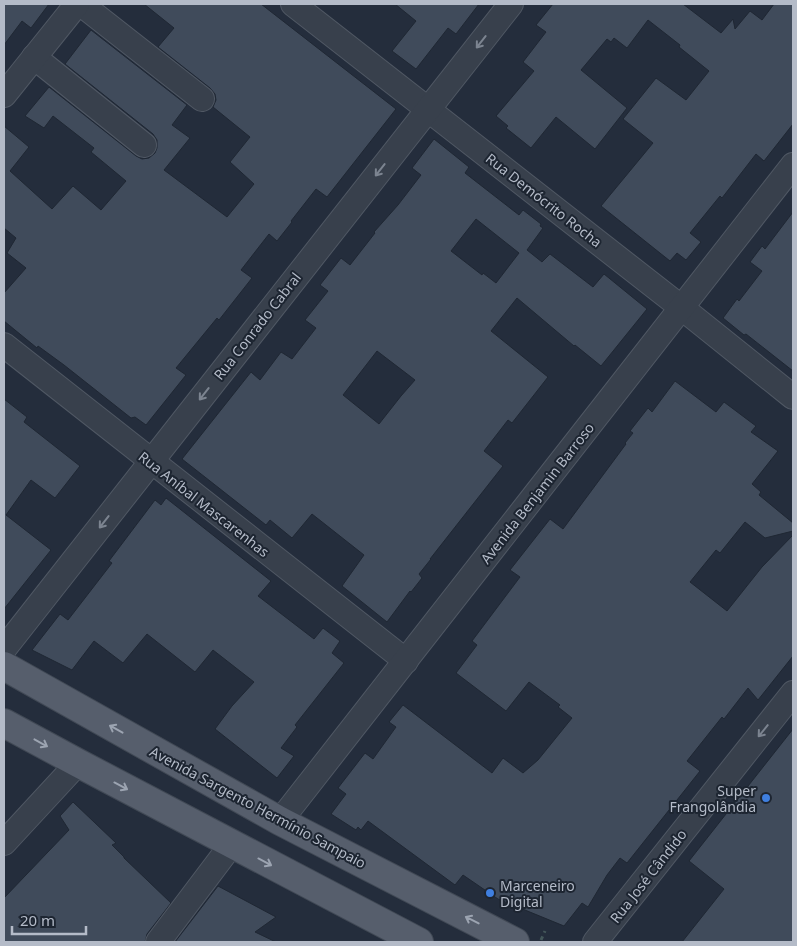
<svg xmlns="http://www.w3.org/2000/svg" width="797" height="946" font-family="'Noto Sans',sans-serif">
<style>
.building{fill:#404b5b;stroke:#1f2733;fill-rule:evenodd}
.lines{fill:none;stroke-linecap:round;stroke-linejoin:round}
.minor-casing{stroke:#505864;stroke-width:26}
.major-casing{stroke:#414955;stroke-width:30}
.path{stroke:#44575a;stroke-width:3;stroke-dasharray:4 4;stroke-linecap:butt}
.minor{stroke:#38404c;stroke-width:24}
.major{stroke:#565e6c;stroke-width:28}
.oneway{stroke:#7c8490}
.oneway2{stroke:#9ca4b1}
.shop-dot{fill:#3f7fe0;stroke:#1d2531;stroke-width:2}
.labels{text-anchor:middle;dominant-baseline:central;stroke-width:4;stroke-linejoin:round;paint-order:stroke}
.street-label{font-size:14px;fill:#b4bbc8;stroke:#1d2531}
.poi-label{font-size:14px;fill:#b4bbc8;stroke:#1d2531;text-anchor:end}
</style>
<rect width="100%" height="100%" fill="#242d3c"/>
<!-- building -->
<g class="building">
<path d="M 4,4 L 49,4 L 31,28 L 22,21 L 4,45 Z"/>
<path d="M 144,4 L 261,4 L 396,109 L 327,197 L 316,189 L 291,221 L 292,222 L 277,241 L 269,234 L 241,270 L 252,278 L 219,320 L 217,318 L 176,368 L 186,375 L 146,425 L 135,417 L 131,418 L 64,365 L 38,346 L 37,348 L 4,321 L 4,293 L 26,268 L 7,253 L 16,238 L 4,228 L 4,126 L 29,147 L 10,171 L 52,209 L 73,186 L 101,210 L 126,181 L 91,152 L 94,148 L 53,116 L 44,128 L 25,116 L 49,87 L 136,156 L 142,159 L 149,158 L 155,153 L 157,148 L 157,140 L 153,134 L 65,64 L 91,30 L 187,105 L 172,125 L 190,138 L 164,170 L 227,217 L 254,184 L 230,162 L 250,137 L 213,107 L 216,100 L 215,94 L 210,88 L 158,47 L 174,28 Z"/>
<path d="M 395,4 L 479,4 L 456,34 L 448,28 L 416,69 L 392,51 L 416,21 Z"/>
<path d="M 553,4 L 683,4 L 721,33 L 733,19 L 735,29 L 750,11 L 762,20 L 774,4 L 793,4 L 793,124 L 764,161 L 756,154 L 722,198 L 720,196 L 690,233 L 701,242 L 686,260 L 677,253 L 670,261 L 601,206 L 653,143 L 623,119 L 656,78 L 686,100 L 709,71 L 679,47 L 680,45 L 648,20 L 627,48 L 614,38 L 611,42 L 607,39 L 581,70 L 627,108 L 595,149 L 556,117 L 531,148 L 506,128 L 508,126 L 496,116 L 534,71 L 523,62 L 546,32 L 536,25 Z"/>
<path d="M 434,139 L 469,167 L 465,173 L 519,215 L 523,210 L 541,224 L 540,226 L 543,228 L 527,250 L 542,262 L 550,254 L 593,287 L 604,274 L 647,309 L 601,366 L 575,345 L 574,346 L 517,298 L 491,331 L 548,377 L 512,423 L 508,420 L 484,451 L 503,466 L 430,559 L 431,559 L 419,574 L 422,578 L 411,592 L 410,591 L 387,622 L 342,586 L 364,555 L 312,514 L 292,538 L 270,520 L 266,525 L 182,459 L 251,372 L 260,380 L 281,352 L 292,359 L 316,328 L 305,320 L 328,291 L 320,285 L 341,258 L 350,265 L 375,233 L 374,232 L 398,205 L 421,175 L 412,168 ZM 476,219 L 519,253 L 496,283 L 483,273 L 482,275 L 451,251 ZM 377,351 L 415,380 L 401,396 L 379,424 L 343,395 Z"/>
<path d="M 793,212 L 793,371 L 746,334 L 744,335 L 723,318 L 737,299 L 739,301 L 762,271 L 750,262 L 762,246 L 765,249 Z"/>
<path d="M 675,381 L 716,412 L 724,402 L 756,426 L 751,432 L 778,451 L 752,484 L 761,492 L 759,495 L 793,523 L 793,531 L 765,538 L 745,522 L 720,553 L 716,550 L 690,582 L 727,611 L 762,567 L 793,535 L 793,656 L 758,700 L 748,688 L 724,719 L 722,717 L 687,761 L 700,771 L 627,863 L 620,858 L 607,875 L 588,907 L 582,903 L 564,926 L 498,899 L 463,875 L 455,885 L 368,821 L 361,830 L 358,827 L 356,830 L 331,814 L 346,794 L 338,788 L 365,753 L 373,759 L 396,727 L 389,722 L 403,705 L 492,773 L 503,758 L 523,773 L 538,760 L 572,718 L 558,707 L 560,705 L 529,682 L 506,711 L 456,673 L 477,645 L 472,641 L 520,577 L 510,570 L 550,519 L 563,529 L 626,444 L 625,443 L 633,433 L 630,431 L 648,408 L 652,412 Z"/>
<path d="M 4,399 L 27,417 L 24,422 L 80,466 L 55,498 L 31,480 L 6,515 L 51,550 L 4,609 Z"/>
<path d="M 166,498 L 271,581 L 258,596 L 314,639 L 323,628 L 340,641 L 332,653 L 344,663 L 295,725 L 297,727 L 281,748 L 294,756 L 277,778 L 215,729 L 232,706 L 254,682 L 213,650 L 195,672 L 147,634 L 123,663 L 94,641 L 72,670 L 32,650 L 60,614 L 68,620 L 112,563 L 109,561 L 155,500 L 161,505 Z"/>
<path d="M 793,729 L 793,942 L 682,942 L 724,889 L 689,861 Z"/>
<path d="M 73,802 L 116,843 L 112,845 L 124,857 L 124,858 L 171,903 L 147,934 L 145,942 L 4,942 L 4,898 L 69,830 L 60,816 Z"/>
<path d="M 218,886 L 276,917 L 255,932 L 276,942 L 175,942 Z"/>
</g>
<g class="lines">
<!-- minor casing -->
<g class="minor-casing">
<g id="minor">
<path d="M 81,4 L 202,99"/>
<path d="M 293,4 L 682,308 L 793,397"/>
<path d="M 34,57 L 144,145"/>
<path d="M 4,95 L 77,4"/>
<path d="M 4,345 L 406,661"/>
<path d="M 4,649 L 511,4"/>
<path d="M 280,821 L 793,165"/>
<path d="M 4,843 L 78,763"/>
<path d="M 158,942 L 232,844"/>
<path d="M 595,942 L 793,693"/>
</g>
</g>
<!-- major casing -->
<g class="major-casing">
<g id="major">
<path d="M 4,666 L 280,821 L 515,942"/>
<path d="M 4,723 L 78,763 L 419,942"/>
</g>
</g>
<!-- path -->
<path class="path" d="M 541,940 L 545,931"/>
<!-- minor -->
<use href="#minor" class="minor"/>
<!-- major -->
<use href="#major" class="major"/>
</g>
<!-- one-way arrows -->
<defs><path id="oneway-shaft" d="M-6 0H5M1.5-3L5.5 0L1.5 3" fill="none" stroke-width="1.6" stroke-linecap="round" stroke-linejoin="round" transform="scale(1.25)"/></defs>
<g class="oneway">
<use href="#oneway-shaft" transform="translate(481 42) rotate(128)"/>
<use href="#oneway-shaft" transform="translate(380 170) rotate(128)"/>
<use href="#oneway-shaft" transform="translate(204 394) rotate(128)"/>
<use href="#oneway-shaft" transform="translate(104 522) rotate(128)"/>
<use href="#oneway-shaft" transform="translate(763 731) rotate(129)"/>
</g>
<g class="oneway2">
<use href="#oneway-shaft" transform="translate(116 729) rotate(-151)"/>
<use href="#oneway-shaft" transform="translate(41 743) rotate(29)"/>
<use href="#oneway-shaft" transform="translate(121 786) rotate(28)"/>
<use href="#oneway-shaft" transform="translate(265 862) rotate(28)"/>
<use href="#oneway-shaft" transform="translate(472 920) rotate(-153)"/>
</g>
<!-- markers -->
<g class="shop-dot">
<circle cx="766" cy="798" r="5"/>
<circle cx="490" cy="893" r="5"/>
</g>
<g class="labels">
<!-- street labels -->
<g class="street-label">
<text transform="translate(544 200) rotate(38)">Rua Demócrito Rocha</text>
<text transform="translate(257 326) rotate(-52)">Rua Conrado Cabral</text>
<text transform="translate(537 493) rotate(-52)">Avenida Benjamin Barroso</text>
<text transform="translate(204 504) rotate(38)">Rua Aníbal Mascarenhas</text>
<text transform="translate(258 807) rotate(28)">Avenida Sargento Hermínio Sampaio</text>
<text transform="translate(648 876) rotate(-52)">Rua José Cândido</text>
</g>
<!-- poi labels -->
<g class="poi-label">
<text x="756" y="790">Super<tspan x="756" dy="16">Frangolândia</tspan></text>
<text x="500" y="885" text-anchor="start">Marceneiro<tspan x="500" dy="16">Digital</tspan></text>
</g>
</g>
<!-- border -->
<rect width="797" height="946" fill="none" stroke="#b4bbc8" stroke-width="10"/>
<!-- scale -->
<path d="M12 926v8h74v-8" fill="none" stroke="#b4bbc8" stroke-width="2.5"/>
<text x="20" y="926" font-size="15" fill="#b4bbc8" stroke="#1d2531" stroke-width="4" paint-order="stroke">20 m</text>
</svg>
